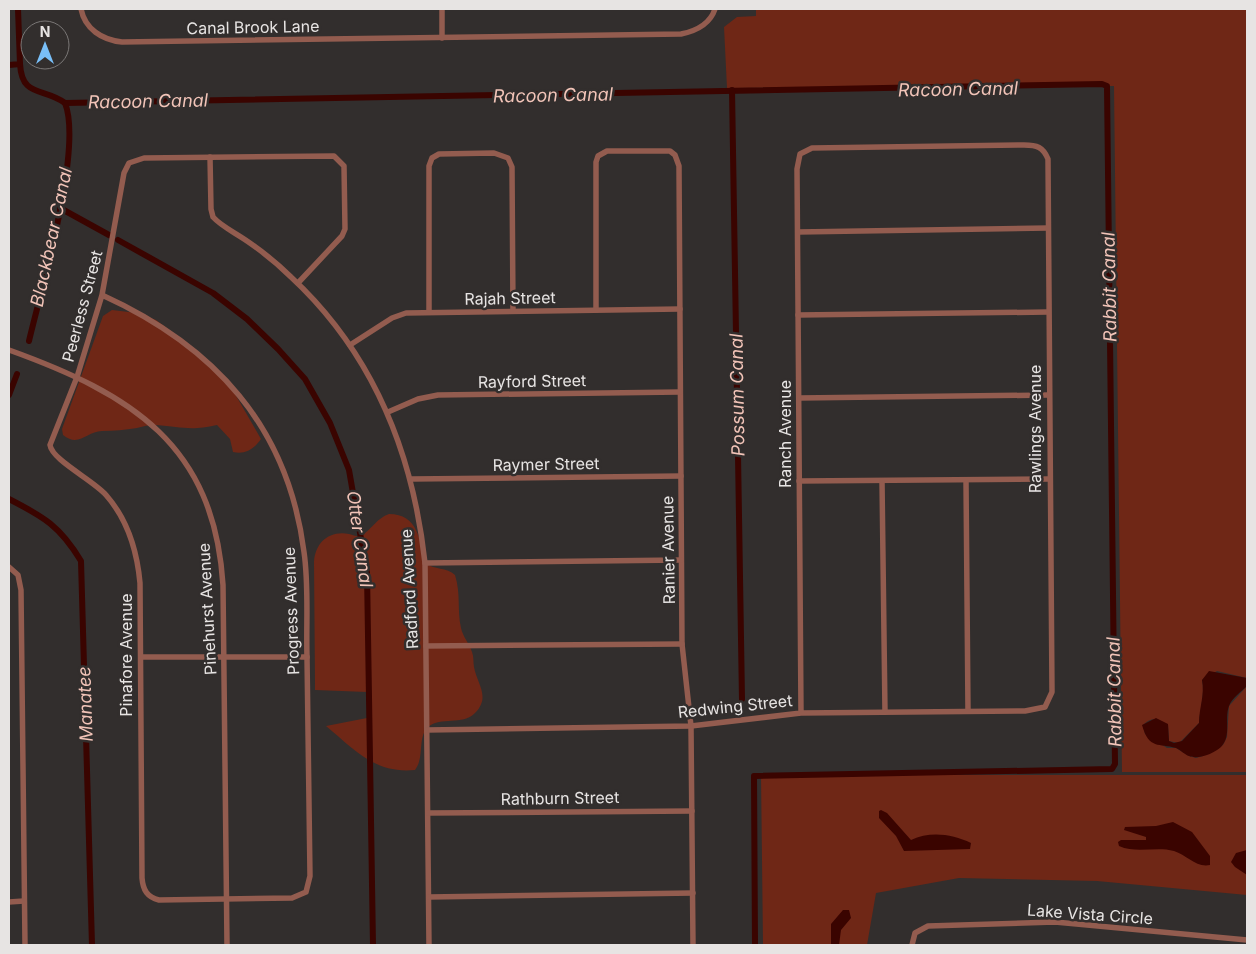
<svg xmlns="http://www.w3.org/2000/svg" width="1256" height="954" font-family="Inter,sans-serif">
<style>
.green{fill:#6f2716}
.water{fill:#3a0400}
.lines{fill:none;stroke-linecap:round;stroke-linejoin:round}
.canal{stroke:#3a0400;stroke-width:6}
.street{stroke:#935c4f;stroke-width:5.5}
.labels{text-anchor:middle;dominant-baseline:central;stroke-width:5;stroke-linejoin:round;paint-order:stroke}
.street-label{font-size:16px;fill:#e7e4e3;stroke:#322e2d}
.water-label{font-size:18px;font-style:italic;fill:#f2c4b8;stroke:#322e2d}
</style>
<rect width="100%" height="100%" fill="#322e2d"/>
<!-- green -->
<g class="green">
<path d="M 756,9 L 1247,9 L 1247,678 L 1217,671 L 1202,680 C 1205,694 1200,709 1199,723 L 1179,743 L 1169,741 L 1168,725 C 1157,719 1153,716 1143,725 L 1145,734 L 1167,748 L 1176,748 L 1189,756 L 1196,758 L 1203,756 L 1223,745 L 1227,737 L 1229,706 L 1247,686 L 1247,772 L 1122,772 L 1114,86 L 727,88 L 724,27 L 737,17 L 756,16 Z"/>
<path d="M 112,310 L 137,313 L 156,320 L 168,329 L 231,387 L 261,439 C 254,449 245,455 233,452 L 230,439 L 217,425 C 191,431 181,427 156,425 C 150,424 143,427 137,428 C 125,430 114,431 102,431 C 87,431 79,448 63,435 L 62,429 L 103,316 Z"/>
<path d="M 389,514 C 418,514 420,540 425,563 C 434,570 447,567 455,575 C 461,594 457,610 461,628 C 463,637 469,643 472,652 C 474,657 473,662 474,667 C 477,684 491,697 475,713 C 462,726 441,716 428,727 C 417,738 425,757 415,770 C 374,774 354,749 326,726 L 367,718 L 367,692 L 315,690 L 315,684 L 314,562 C 315,543 329,530 349,534 C 354,535 356,537 361,536 C 372,529 377,518 389,514 Z"/>
<path d="M 761,775 L 1247,775 L 1247,895 L 1097,881 L 959,878 L 876,893 L 867,945 L 763,945 Z"/>
</g>
<!-- water -->
<g class="water">
<path d="M 1209,671 L 1247,678 L 1247,686 C 1241,692 1232,698 1229,706 C 1224,719 1232,736 1221,747 C 1215,753 1198,760 1189,756 C 1185,755 1181,750 1176,748 C 1159,743 1149,750 1142,725 L 1156,718 L 1168,724 L 1169,741 L 1174,743 L 1182,741 L 1199,723 C 1199,708 1205,695 1202,680 Z"/>
<path d="M 881,810 L 887,813 L 911,840 C 930,831 952,834 971,843 L 970,849 L 904,851 L 896,836 L 879,818 L 879,811 Z"/>
<path d="M 1173,822 L 1192,832 L 1210,856 L 1210,865 C 1196,868 1187,855 1174,851 C 1156,846 1137,854 1119,846 L 1118,842 L 1121,840 L 1146,840 L 1146,837 L 1124,830 L 1125,827 L 1156,826 Z"/>
<path d="M 1247,850 L 1247,875 L 1235,867 L 1231,862 L 1236,853 Z"/>
<path d="M 843,910 L 849,910 L 851,918 L 841,930 L 839,945 L 831,945 L 831,924 Z"/>
</g>
<g class="lines">
<!-- canal -->
<g class="canal">
<path d="M 20,64 C 22,98 43,87 65,103 L 1102,84 L 1107,86 L 1115,764 L 1112,769 L 754,776 L 755,945"/>
<path d="M 9,65 L 20,64 L 18,9"/>
<path d="M 732,90 L 742,699"/>
<path d="M 60,208 L 109,235"/>
<path d="M 118,240 L 213,293 L 247,319 L 278,349 L 305,379 L 330,423 L 349,470 L 367,573 L 373,945"/>
<path d="M 29,341 C 41,290 83,148 65,103"/>
<path d="M 9,395 L 17,374"/>
<path d="M 9,499 C 44,517 60,526 81,561 L 92,945"/>
</g>
<!-- street -->
<g class="street">
<path d="M 81,9 C 85,29 102,40 122,42 L 681,34 C 696,31 710,24 715,9"/>
<path d="M 442,9 L 442,38"/>
<path d="M 210,157 L 211,209 L 213,217 C 222,227 236,233 247,241 C 263,252 278,264 291,277 C 374,354 413,453 425,563 L 429,945"/>
<path d="M 798,232 L 1048,228"/>
<path d="M 102,295 C 214,346 288,426 304,552 C 309,586 306,622 307,657 C 308,730 309,803 310,876 L 306,892 L 292,898 L 159,900 C 147,897 143,890 142,878 L 140,583 C 137,550 128,520 106,495 C 93,480 52,460 50,445 L 77,377 L 102,295 L 124,173 L 129,163 L 144,158 L 334,156 L 344,166 L 345,229 L 342,236 L 298,283"/>
<path d="M 596,310 L 596,162 L 598,156 L 607,151 L 670,151 L 675,155 L 679,166 L 682,644 L 691,726 L 693,945"/>
<path d="M 429,312 L 429,166 L 432,158 L 439,154 L 494,153 L 508,158 L 512,167 L 513,311"/>
<path d="M 798,315 L 1048,312"/>
<path d="M 350,345 L 392,318 L 406,313 L 680,309"/>
<path d="M 9,350 C 131,394 214,444 223,585 L 227,945"/>
<path d="M 799,398 L 1049,395"/>
<path d="M 388,412 L 418,399 L 438,395 L 680,392"/>
<path d="M 412,479 L 681,476"/>
<path d="M 966,480 L 968,711"/>
<path d="M 799,481 L 1049,479"/>
<path d="M 882,481 L 885,712"/>
<path d="M 425,563 L 681,560"/>
<path d="M 9,567 L 18,575 L 21,590 L 25,945"/>
<path d="M 426,646 L 682,644"/>
<path d="M 141,657 L 307,657"/>
<path d="M 427,730 L 691,726 L 801,713 L 1025,711 L 1045,707 L 1052,692 L 1048,159 C 1043,147 1037,145 1024,145 L 812,148 L 800,154 L 797,169 L 801,713"/>
<path d="M 428,813 L 692,811"/>
<path d="M 429,897 L 693,893"/>
<path d="M 9,902 L 24,901"/>
<path d="M 912,945 L 915,933 L 928,926 L 1055,922 L 1247,940"/>
</g>
</g>
<g class="labels">
<!-- street labels -->
<g class="street-label">
<text transform="translate(253 27) rotate(-1)">Canal Brook Lane</text>
<text transform="translate(510 298) rotate(-1)">Rajah Street</text>
<text transform="translate(82 306) rotate(-75)">Peerless Street</text>
<text transform="translate(532 381) rotate(-1)">Rayford Street</text>
<text transform="translate(1035 429) rotate(-90)">Rawlings Avenue</text>
<text transform="translate(785 434) rotate(-90)">Ranch Avenue</text>
<text transform="translate(546 464) rotate(-1)">Raymer Street</text>
<text transform="translate(668 550) rotate(-91)">Ranier Avenue</text>
<text transform="translate(409 589) rotate(-93)">Radford Avenue</text>
<text transform="translate(207 609) rotate(-93)">Pinehurst Avenue</text>
<text transform="translate(291 611) rotate(-92)">Progress Avenue</text>
<text transform="translate(126 655) rotate(-90)">Pinafore Avenue</text>
<text transform="translate(735 706) rotate(-6)">Redwing Street</text>
<text transform="translate(560 798) rotate(-1)">Rathburn Street</text>
<text transform="translate(1090 914) rotate(4)">Lake Vista Circle</text>
</g>
<!-- water labels -->
<g class="water-label">
<text transform="translate(958 89) rotate(-1)">Racoon Canal</text>
<text transform="translate(553 95) rotate(-1)">Racoon Canal</text>
<text transform="translate(148 101) rotate(-1)">Racoon Canal</text>
<text transform="translate(51 237) rotate(-78)">Blackbear Canal</text>
<text transform="translate(1109 287) rotate(-91)">Rabbit Canal</text>
<text transform="translate(737 395) rotate(-91)">Possum Canal</text>
<text transform="translate(360 539) rotate(82)">Otter Canal</text>
<text transform="translate(1114 692) rotate(-91)">Rabbit Canal</text>
<text transform="translate(85 704) rotate(-92)">Manatee</text>
</g>
</g>
<!-- border -->
<rect width="1256" height="954" fill="none" stroke="#e7e4e3" stroke-width="20"/>
<!-- north arrow -->
<g transform="translate(45 45)"><circle r="24" fill="#322e2d" stroke="#7a7776"/>
<path d="M0-4L9 19L0 12L-9 19Z" fill="#79bff8"/>
<text y="-8" font-size="14" font-weight="bold" text-anchor="middle" fill="#e7e4e3">N</text>
</g>
</svg>
